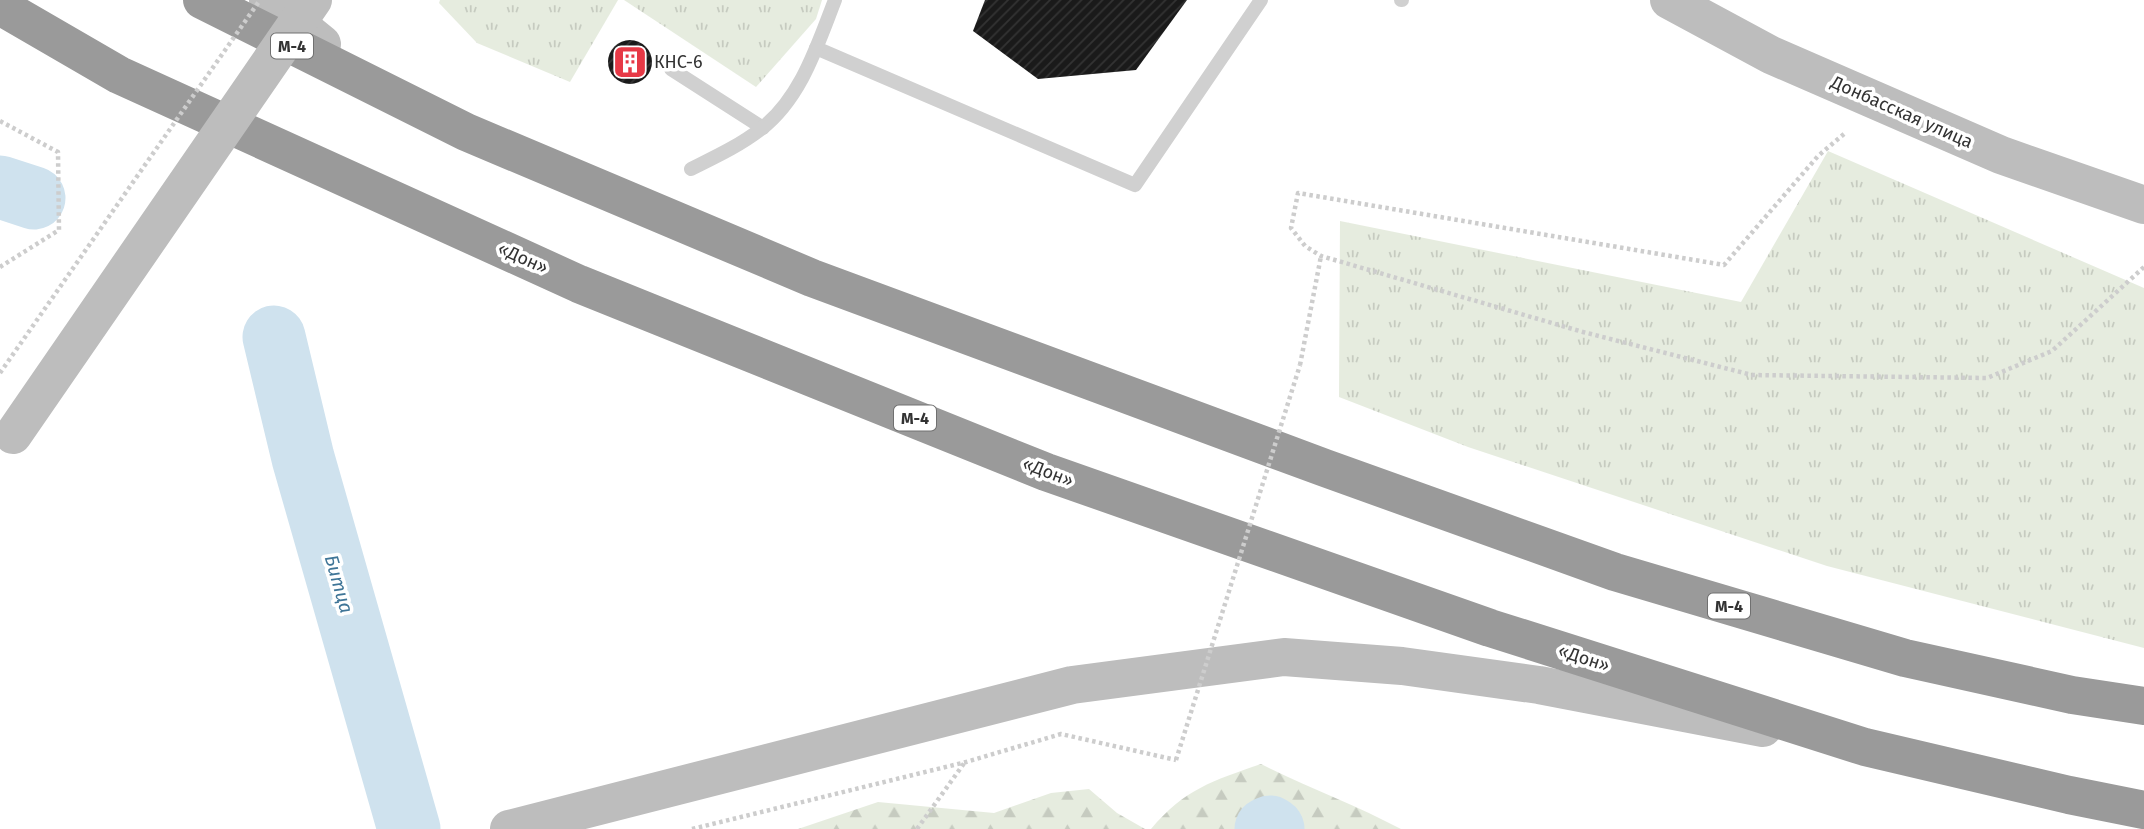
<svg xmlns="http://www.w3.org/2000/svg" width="2144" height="829" font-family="'Fira Sans',sans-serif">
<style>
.grass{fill:url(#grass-tufts)}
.forest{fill:url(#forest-firs)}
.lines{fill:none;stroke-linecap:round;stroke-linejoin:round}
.river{stroke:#cfe2ee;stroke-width:63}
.building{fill:url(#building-hatch)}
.path{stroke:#cdcdcd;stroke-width:4.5;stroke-dasharray:3.5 3.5;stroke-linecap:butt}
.lane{stroke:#d0d0d0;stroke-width:14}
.secondary{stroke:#bdbdbd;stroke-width:38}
.highway{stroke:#9a9a9a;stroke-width:38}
.path-bridge{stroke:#cdcdcd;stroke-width:4.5;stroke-dasharray:3.5 3.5;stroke-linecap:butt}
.secondary-bridge{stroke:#bdbdbd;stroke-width:38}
.labels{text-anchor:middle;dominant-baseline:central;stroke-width:7;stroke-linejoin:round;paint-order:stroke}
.shield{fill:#fff;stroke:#707070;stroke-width:2}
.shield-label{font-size:16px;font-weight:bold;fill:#333}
.poi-label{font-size:18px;fill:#333;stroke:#fff;text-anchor:start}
.street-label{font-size:18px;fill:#333;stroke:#fff}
.water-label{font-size:19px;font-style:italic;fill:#3f7597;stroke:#fff}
</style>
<defs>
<pattern id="grass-tufts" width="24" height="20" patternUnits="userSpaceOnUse" patternTransform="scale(1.75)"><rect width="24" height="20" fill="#e6ecdf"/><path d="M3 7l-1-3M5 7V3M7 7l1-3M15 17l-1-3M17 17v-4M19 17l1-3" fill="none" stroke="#c6cbc0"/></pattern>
<pattern id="forest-firs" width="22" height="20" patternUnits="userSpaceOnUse" patternTransform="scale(1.75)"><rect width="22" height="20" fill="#e6ecdf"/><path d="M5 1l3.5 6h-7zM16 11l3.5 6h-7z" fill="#c6cbc0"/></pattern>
<pattern id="building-hatch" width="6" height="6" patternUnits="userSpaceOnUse" patternTransform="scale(1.75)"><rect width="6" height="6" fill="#1a1a1a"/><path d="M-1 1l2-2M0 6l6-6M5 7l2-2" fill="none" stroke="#333"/></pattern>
</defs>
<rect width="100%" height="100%" fill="#fff"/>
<!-- grass -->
<g class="grass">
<path d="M 440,0 L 618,0 L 570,82 L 477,43 L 439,3 Z"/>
<path d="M 624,0 L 822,0 L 816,19 L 756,87 Z"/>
<path d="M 1828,151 L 2144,288 L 2144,648 L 1827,566 L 1468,447 L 1339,397 L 1340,221 L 1741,302 Z"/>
</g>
<!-- forest -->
<g class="forest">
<path d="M 1261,764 C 1307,787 1356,805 1401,829 L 1151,829 C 1185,789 1212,781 1261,764 Z"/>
<path d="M 1089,789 L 1117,813 L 1145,829 L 798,829 L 878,802 L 994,813 L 1051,793 Z"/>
</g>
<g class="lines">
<!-- river -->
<g class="river">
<path d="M 0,187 L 34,198"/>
<path d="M 274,337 L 303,458 L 409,829"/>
<path d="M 1266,829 L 1270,827 L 1273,829"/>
</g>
</g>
<!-- building -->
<g class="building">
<path d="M 985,0 L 1187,0 L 1136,70 L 1038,79 L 973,31 Z"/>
<circle cx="630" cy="62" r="22"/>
</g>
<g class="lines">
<!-- path -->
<g class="path">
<path d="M 0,121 L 58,152 L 59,230 L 0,267"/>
<path d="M 1844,134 L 1818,156 L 1724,265 L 1298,193 L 1291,228 L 1305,246 L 1321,256 L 1583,332 L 1752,375 L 1987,378 L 2052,351 L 2144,267"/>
<path d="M 1300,365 L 1321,256"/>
<path d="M 692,829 L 966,762 L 1061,734 L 1176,760"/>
<path d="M 917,829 L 965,762"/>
</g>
<!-- lane -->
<g class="lane">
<path d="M 1401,0 L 1402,0"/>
<path d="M 816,48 L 1135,185 L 1261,0"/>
<path d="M 671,69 L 763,128"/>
<path d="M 691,169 C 715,157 739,146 761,129 C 801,98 817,46 835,0"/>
</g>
<!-- secondary -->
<g class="secondary">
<path d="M 268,0 L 322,44"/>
<path d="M 1669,0 L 1771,55 L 2001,155 L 2144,205"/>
<path d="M 509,829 L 1072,685 L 1284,657 L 1402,666 L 1539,685 L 1763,728"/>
</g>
<!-- highway -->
<g class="highway">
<path d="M 202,0 L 466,132 L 812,278 L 1325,468 L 1615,572 L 1905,658 L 2072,695 L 2144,706"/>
<path d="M 0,6 L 119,75 L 579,284 L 1046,472 L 1490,628 L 1865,747 L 2069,795 L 2144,810"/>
</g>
<!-- path-bridge -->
<g class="path-bridge">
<path d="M 0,373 L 260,0"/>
<path d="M 1176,760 L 1300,365"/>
</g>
<!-- secondary-bridge -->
<path class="secondary-bridge" d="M 13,435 L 313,0"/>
</g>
<!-- icons -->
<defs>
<g id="building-square" transform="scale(1.75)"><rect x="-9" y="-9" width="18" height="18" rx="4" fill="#e63946" stroke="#fff"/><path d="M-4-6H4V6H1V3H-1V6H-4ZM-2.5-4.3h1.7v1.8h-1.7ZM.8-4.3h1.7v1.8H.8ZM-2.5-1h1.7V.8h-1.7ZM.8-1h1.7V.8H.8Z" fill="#fff"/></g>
</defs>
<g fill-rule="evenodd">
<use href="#building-square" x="630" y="62"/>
</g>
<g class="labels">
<!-- shield labels -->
<g class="shield">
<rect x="271" y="33.5" width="42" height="25" rx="5"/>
<rect x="894" y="405.5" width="42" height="25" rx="5"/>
<rect x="1708" y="593.5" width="42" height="25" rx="5"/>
</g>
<g class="shield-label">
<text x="292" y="46">М-4</text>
<text x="915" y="418">М-4</text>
<text x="1729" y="606">М-4</text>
</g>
<!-- poi labels -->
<g class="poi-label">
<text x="654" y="62">КНС-6</text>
</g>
<!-- street labels -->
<g class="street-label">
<text transform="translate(1902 112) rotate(24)">Донбасская улица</text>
<text transform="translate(523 258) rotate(24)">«Дон»</text>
<text transform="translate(1048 472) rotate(21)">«Дон»</text>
<text transform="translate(1584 658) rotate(18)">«Дон»</text>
</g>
<!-- water labels -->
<g class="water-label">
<text transform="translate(339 584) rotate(74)">Битца</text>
</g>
</g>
</svg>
